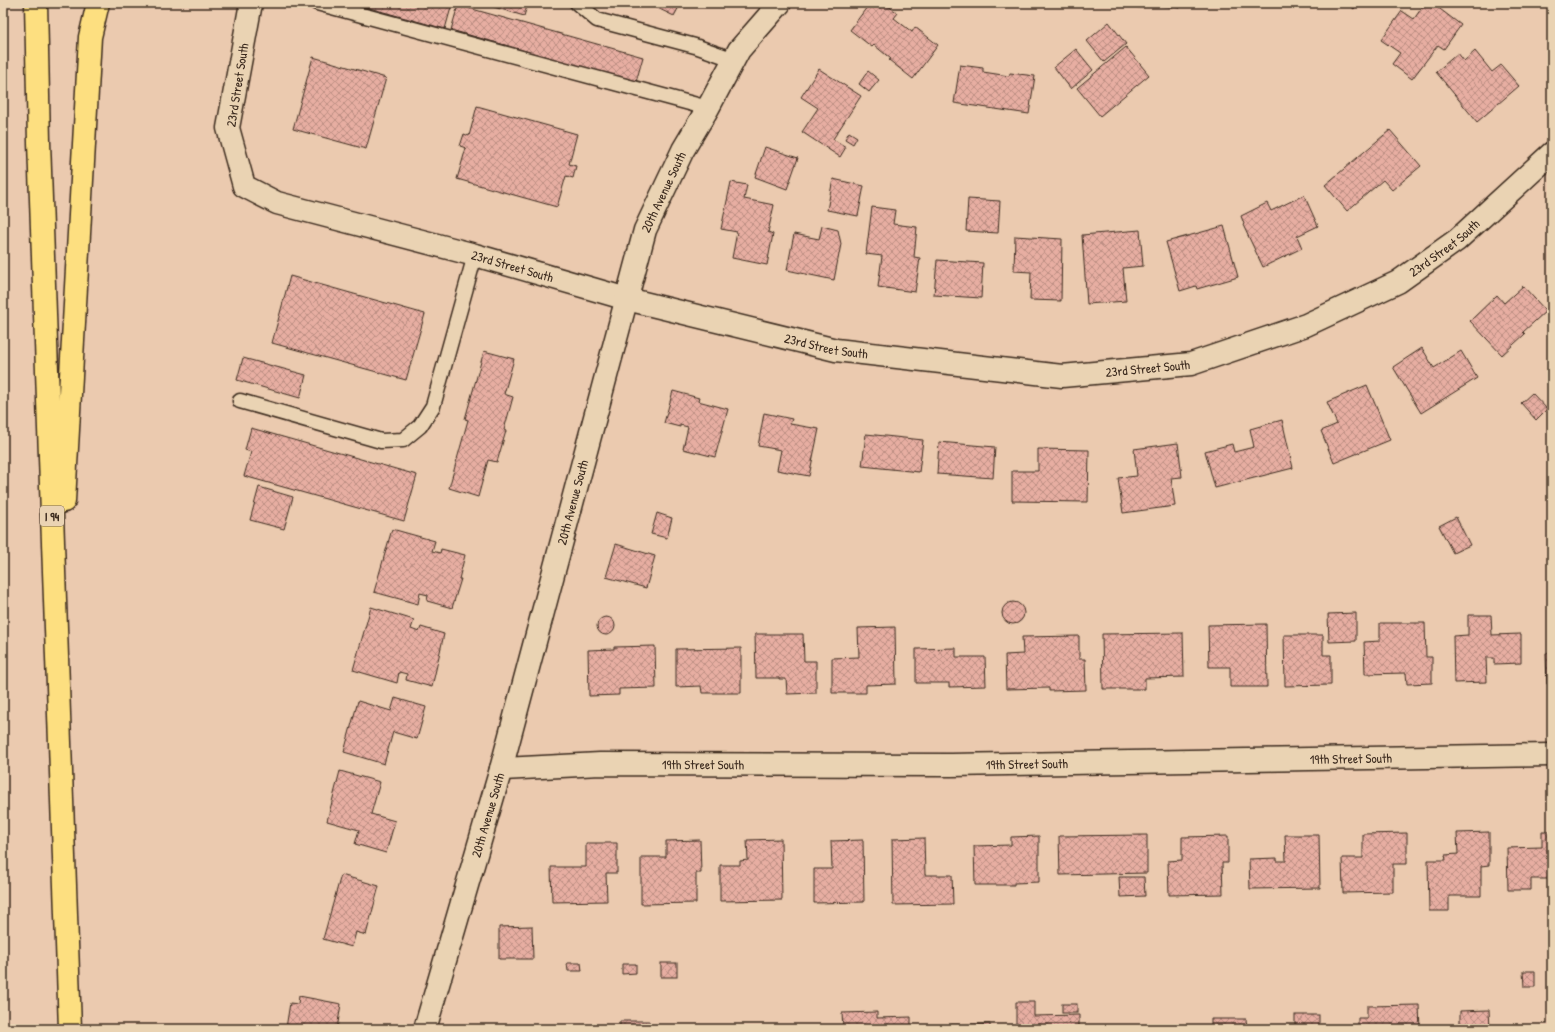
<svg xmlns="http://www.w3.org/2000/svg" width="1555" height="1032" font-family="'Patrick Hand',sans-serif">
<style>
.building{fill:url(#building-cross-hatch);stroke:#3b2a1e}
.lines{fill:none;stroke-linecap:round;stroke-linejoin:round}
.service-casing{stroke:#3b2a1e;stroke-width:17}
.minor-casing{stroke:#3b2a1e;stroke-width:25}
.motorway-casing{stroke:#3b2a1e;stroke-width:25}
.service{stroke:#ead3b3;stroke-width:14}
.minor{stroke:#ead3b3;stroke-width:22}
.motorway{stroke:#fddf80;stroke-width:22}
.labels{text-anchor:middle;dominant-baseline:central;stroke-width:3.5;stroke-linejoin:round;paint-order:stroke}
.shield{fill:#ead3b3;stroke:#705d4b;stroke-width:1}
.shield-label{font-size:12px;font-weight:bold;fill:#3b2a1e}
.street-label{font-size:13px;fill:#3b2a1e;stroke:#ead3b3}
</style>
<defs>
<pattern id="building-cross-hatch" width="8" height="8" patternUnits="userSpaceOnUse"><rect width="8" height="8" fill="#e7aea2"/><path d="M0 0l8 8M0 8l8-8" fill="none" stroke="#bc8e83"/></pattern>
</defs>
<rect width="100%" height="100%" fill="#ebcaaf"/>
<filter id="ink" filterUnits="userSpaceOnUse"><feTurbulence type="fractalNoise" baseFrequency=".025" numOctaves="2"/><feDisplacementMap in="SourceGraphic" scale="8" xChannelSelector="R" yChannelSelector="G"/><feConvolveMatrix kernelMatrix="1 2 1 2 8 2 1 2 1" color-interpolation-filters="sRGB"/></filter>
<g filter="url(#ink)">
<!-- building -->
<g class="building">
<path d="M 351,3 L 450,3 L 452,4 L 445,29 Z"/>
<path d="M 472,3 L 486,3 L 485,6 Z"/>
<path d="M 495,3 L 528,3 L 524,16 L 494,7 Z"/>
<path d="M 647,3 L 681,3 L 674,16 Z"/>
<path d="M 870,3 L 884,3 L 898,13 L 894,18 L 912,32 L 915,27 L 938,45 L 913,79 L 889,60 L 891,59 L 874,45 L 872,47 L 850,30 Z"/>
<path d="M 1118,3 L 1144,3 L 1143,8 L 1118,6 Z"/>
<path d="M 1147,3 L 1180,3 L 1180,8 L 1147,4 Z"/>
<path d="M 1346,3 L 1358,3 L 1354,9 Z"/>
<path d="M 1425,3 L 1432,3 L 1461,25 L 1444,49 L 1438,45 L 1412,79 L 1392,64 L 1400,53 L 1381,40 L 1402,11 L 1414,19 Z"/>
<path d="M 458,5 L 643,57 L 636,82 L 451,30 Z"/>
<path d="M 1109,22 L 1126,44 L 1104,62 L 1087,41 Z"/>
<path d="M 1126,47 L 1149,75 L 1100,116 L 1077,88 Z"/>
<path d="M 1076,49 L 1093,70 L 1071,89 L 1054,67 Z"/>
<path d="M 1475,51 L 1492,72 L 1501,65 L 1519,86 L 1477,122 L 1436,72 L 1458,53 L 1464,61 Z"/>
<path d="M 313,57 L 386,78 L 366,149 L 293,129 Z"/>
<path d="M 960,65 L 983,68 L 983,72 L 1009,76 L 1010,73 L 1035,76 L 1029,114 L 954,103 Z"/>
<path d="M 819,69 L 861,96 L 833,139 L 846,147 L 840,157 L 802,132 L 818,108 L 801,97 Z"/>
<path d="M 868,71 L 879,80 L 869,92 L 859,84 Z"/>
<path d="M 477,106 L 577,134 L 569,164 L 576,166 L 573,178 L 566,176 L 557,207 L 457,179 L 466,148 L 460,146 L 464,134 L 469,136 Z"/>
<path d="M 1390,130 L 1421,166 L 1392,190 L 1383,180 L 1347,211 L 1325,185 Z"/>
<path d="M 849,132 L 857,137 L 853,144 L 845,139 Z"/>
<path d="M 765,147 L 798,158 L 787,189 L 755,177 Z"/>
<path d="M 833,179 L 864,186 L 858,216 L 827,210 Z"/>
<path d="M 731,182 L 747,185 L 744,199 L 774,205 L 768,232 L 773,234 L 767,265 L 732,258 L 737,232 L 721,229 Z"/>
<path d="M 1304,195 L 1318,226 L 1297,236 L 1302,248 L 1263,267 L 1243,225 L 1244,224 L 1241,216 L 1267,203 L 1271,211 Z"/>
<path d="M 968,199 L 1000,201 L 998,233 L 966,231 Z"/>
<path d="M 872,207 L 895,210 L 893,224 L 917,227 L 914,257 L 920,258 L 915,292 L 878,287 L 882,256 L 866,254 Z"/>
<path d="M 822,226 L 838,230 L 841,244 L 834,280 L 787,270 L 794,234 L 819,239 Z"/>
<path d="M 1224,226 L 1238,277 L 1197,289 L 1196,286 L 1180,291 L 1166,242 Z"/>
<path d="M 1140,230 L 1143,266 L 1123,268 L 1126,301 L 1087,304 L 1082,235 Z"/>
<path d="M 1015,236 L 1062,239 L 1061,301 L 1030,300 L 1031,272 L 1014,271 Z"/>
<path d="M 937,260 L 983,263 L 981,298 L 934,295 Z"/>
<path d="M 290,276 L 425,314 L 406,380 L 272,343 Z"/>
<path d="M 1523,286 L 1546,311 L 1523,332 L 1525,334 L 1502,355 L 1470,321 L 1497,295 L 1504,303 Z"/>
<path d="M 1422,348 L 1434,368 L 1461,351 L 1477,378 L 1421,413 L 1393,367 Z"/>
<path d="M 484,351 L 514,359 L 504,394 L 513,397 L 504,430 L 506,431 L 497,462 L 488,460 L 478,497 L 449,488 L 468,420 L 465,419 Z"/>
<path d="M 243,358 L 306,375 L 300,398 L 237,380 Z"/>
<path d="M 1367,385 L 1390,440 L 1334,463 L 1321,431 L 1337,424 L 1327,402 Z"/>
<path d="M 673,391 L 699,398 L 698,401 L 728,409 L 715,457 L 683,449 L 688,427 L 680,425 L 680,427 L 664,423 Z"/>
<path d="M 1532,393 L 1547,409 L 1536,420 L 1521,403 Z"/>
<path d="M 764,413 L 792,419 L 790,424 L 819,429 L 809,476 L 777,470 L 781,450 L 758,446 Z"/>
<path d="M 1282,420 L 1293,468 L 1215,488 L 1205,451 L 1232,444 L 1234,452 L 1254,447 L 1250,429 Z"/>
<path d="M 251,428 L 417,475 L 404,521 L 244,476 L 251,452 L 245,450 Z"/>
<path d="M 866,434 L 923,440 L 919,472 L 862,466 Z"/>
<path d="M 939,442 L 995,447 L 993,478 L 937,474 Z"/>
<path d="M 1178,443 L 1182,477 L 1171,478 L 1175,506 L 1123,513 L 1118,478 L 1137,476 L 1134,449 Z"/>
<path d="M 1038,449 L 1089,450 L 1088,502 L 1012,501 L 1012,471 L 1038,471 Z"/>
<path d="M 259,487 L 293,497 L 284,529 L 250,520 Z"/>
<path d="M 657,513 L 672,518 L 667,538 L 651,534 Z"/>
<path d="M 1456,517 L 1470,545 L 1453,553 L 1439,526 Z"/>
<path d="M 392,529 L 435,541 L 432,551 L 440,553 L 441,549 L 465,555 L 459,579 L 461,579 L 452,608 L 427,601 L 428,595 L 420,593 L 418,604 L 374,592 Z"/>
<path d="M 616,544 L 655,556 L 646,588 L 606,577 Z"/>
<circle cx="1013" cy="613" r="11"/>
<path d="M 371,607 L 414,620 L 411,629 L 419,632 L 421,627 L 444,634 L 432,687 L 406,680 L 407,674 L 399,672 L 397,683 L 353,670 Z"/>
<path d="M 1356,613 L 1356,641 L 1329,642 L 1328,614 Z"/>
<path d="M 1468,615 L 1491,615 L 1492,635 L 1521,634 L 1521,663 L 1494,664 L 1494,658 L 1486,658 L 1487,682 L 1454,683 L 1453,636 L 1468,635 Z"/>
<circle cx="606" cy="626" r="9"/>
<path d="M 1380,623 L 1425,623 L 1426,657 L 1432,657 L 1432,683 L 1407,684 L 1406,673 L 1365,674 L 1364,642 L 1380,641 Z"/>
<path d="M 1266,624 L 1267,687 L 1230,687 L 1230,667 L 1209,667 L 1208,625 Z"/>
<path d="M 895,627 L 896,684 L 866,685 L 866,693 L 832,693 L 832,658 L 859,657 L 858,628 Z"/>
<path d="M 1183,633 L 1184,677 L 1145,678 L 1145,689 L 1103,689 L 1102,634 Z"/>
<path d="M 755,634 L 803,634 L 804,661 L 816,661 L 816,693 L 787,694 L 786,679 L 779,679 L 779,678 L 756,678 Z"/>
<path d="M 1284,635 L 1323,635 L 1323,655 L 1331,655 L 1331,685 L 1285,686 Z"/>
<path d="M 1079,636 L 1079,659 L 1085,659 L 1086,690 L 1049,691 L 1049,688 L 1006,689 L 1005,655 L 1023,654 L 1022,637 Z"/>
<path d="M 655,646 L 656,688 L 619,689 L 619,695 L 589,696 L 588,650 L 614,649 L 614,647 Z"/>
<path d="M 741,648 L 741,693 L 702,693 L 701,686 L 676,687 L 676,649 Z"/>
<path d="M 956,648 L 956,657 L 985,657 L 986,686 L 949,687 L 949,683 L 916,683 L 916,649 Z"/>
<path d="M 1546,653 L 1552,653 L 1552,684 L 1547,684 Z"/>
<path d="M 395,698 L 426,707 L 417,739 L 393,732 L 384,764 L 344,752 L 358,701 L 391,711 Z"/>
<path d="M 340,771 L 380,782 L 371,814 L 395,821 L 386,853 L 355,844 L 359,830 L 327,821 Z"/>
<path d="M 1489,832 L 1489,865 L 1481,866 L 1481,896 L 1449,896 L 1449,911 L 1429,911 L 1428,860 L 1446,860 L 1445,855 L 1458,854 L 1457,833 Z"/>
<path d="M 1542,832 L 1552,832 L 1552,879 L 1531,879 L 1531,890 L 1508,890 L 1507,848 L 1542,847 Z"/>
<path d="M 1407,833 L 1407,864 L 1393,864 L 1393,892 L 1343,893 L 1342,858 L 1363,858 L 1363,834 Z"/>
<path d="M 1147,835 L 1147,873 L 1060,875 L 1059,836 Z"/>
<path d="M 1285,835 L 1319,835 L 1320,888 L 1250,889 L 1249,859 L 1277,858 L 1277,861 L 1286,861 Z"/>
<path d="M 1039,836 L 1039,882 L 1014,883 L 1014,885 L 975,885 L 974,846 L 1011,845 L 1011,837 Z"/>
<path d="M 1228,836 L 1228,863 L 1222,863 L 1223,894 L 1169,895 L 1168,861 L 1182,860 L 1182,837 Z"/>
<path d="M 924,838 L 925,875 L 952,875 L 953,904 L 893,905 L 892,839 Z"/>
<path d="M 781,839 L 782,900 L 720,901 L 720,865 L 740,865 L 740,861 L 748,860 L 747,840 Z"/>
<path d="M 700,840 L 701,873 L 696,873 L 696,903 L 641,904 L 641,857 L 666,857 L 666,841 Z"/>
<path d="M 863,840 L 864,902 L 814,903 L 814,869 L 832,869 L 831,841 Z"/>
<path d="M 586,843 L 617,843 L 617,873 L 606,873 L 607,901 L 552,902 L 551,867 L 586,867 Z"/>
<path d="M 341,875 L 379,886 L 366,935 L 356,932 L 352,947 L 323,939 Z"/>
<path d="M 1119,877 L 1144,877 L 1145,896 L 1120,897 Z"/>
<path d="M 532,926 L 533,959 L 499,959 L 499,927 Z"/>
<path d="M 567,963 L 581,963 L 582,971 L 568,971 Z"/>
<rect x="661" y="963" width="16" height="14"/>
<path d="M 622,964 L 636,964 L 636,973 L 622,974 Z"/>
<path d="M 1523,971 L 1535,971 L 1535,987 L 1524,987 Z"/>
<path d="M 299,996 L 341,1004 L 337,1029 L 286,1028 L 290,1003 L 298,1004 Z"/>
<path d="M 1016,1002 L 1034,1002 L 1034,1016 L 1079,1015 L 1079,1029 L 1016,1029 Z"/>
<rect x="1062" y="1004" width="15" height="9"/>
<path d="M 1419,1005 L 1420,1029 L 1358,1029 L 1358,1018 L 1367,1018 L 1367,1006 Z"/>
<path d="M 1489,1010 L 1490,1029 L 1460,1029 L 1460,1011 Z"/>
<path d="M 877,1012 L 877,1018 L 911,1017 L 911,1029 L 843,1029 L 842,1013 Z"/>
<rect x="1295" y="1015" width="24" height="14"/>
<path d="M 1211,1019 L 1246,1019 L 1247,1029 L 1211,1029 Z"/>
<path d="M 620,1021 L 649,1021 L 649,1029 L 584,1029 L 584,1027 L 620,1026 Z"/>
<path d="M 990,1024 L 990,1029 L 929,1029 L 929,1025 Z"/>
</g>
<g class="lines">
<!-- service casing -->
<g class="service-casing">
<g id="service">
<path d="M 317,3 L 708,108"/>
<path d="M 577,3 L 597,20 L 695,46 L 735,60"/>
<path d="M 240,401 L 381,441 L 403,440 L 420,426 L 433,406 L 475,255"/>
</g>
</g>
<!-- minor casing -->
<g class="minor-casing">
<g id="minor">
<path id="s1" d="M 251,3 L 228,128 L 244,186 L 277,203 L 475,255 L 627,299 L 836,350 L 1062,376 L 1191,364 L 1306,325 L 1398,282 L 1457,240 L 1552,153"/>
<path id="s2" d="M 501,769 L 600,764 L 951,765 L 1552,755"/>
<path id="s3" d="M 425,1029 L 501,769 L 645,230 L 683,150 L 708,108 L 739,50 L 780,3"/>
</g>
</g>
<!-- motorway casing -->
<g class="motorway-casing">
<g id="motorway">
<path d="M 36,3 L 39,142 L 70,1029"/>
<path d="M 64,501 L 90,37 L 98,3"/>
</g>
</g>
<!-- service -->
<use href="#service" class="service"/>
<!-- minor -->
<use href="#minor" class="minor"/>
<!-- motorway -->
<use href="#motorway" class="motorway"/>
</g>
</g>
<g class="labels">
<!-- shield labels -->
<rect class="shield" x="40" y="506" width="24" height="20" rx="3"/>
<g class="shield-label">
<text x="52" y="516">I 94</text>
</g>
<!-- street labels -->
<g class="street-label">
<text transform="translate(237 85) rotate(-81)">23rd Street South</text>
<text stroke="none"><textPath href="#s3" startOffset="871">20th Avenue South</textPath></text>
<text stroke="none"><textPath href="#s1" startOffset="1440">23rd Street South</textPath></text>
<text stroke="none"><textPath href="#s1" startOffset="468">23rd Street South</textPath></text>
<text stroke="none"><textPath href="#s1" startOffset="792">23rd Street South</textPath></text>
<text stroke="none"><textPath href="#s1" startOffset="1116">23rd Street South</textPath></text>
<text stroke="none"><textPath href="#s3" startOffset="547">20th Avenue South</textPath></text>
<text stroke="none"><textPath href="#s2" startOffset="850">19th Street South</textPath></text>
<text stroke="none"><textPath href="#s2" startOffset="526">19th Street South</textPath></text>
<text stroke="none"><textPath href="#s2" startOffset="202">19th Street South</textPath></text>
<text stroke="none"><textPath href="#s3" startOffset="223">20th Avenue South</textPath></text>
</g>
</g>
<!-- margin -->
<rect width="1555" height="1032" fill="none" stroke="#ead3b3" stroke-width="16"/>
<rect x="8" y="8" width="1539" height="1016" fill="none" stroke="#3b2a1e" stroke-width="1.5" filter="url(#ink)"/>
</svg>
